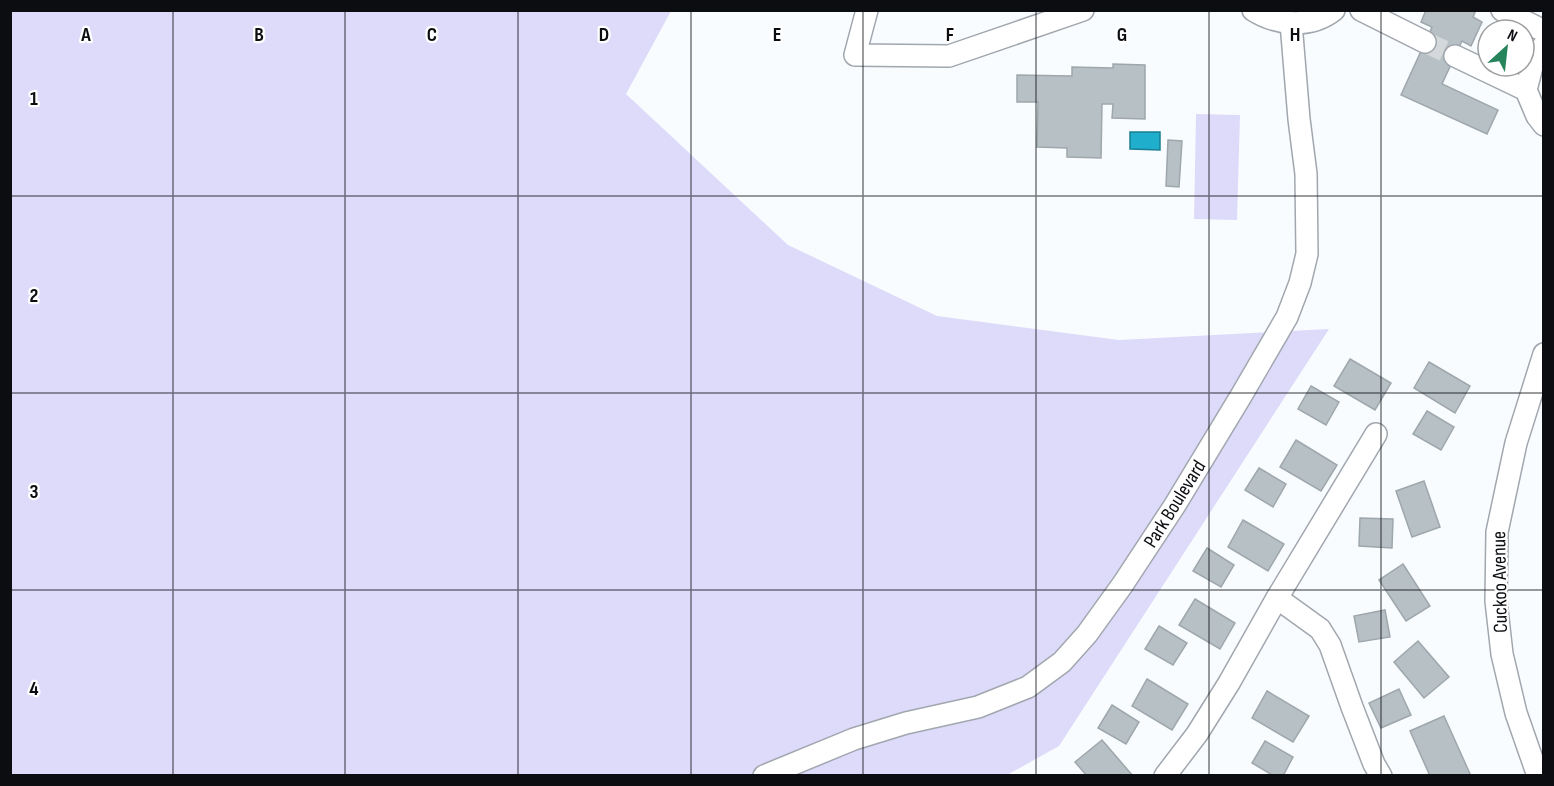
<svg xmlns="http://www.w3.org/2000/svg" width="1554" height="786" font-family="'Sofia Sans Condensed',sans-serif">
<style>
.green{fill:#dddafa}
.water{fill:#1faecc;stroke:#197e94;stroke-width:1.5}
.building{fill:#b7c0c5;stroke:#9ea7ac;stroke-width:1.5}
.lines{fill:none;stroke-linecap:round;stroke-linejoin:round}
.street-tunnel{stroke:#d5d8db;stroke-width:21;stroke-dasharray:21 10;stroke-linecap:butt}
.street-casing{stroke:#a1a7ae;stroke-width:24}
.street{stroke:#fff;stroke-width:21}
.grid{fill:none;stroke:#0b0d10;stroke-width:1.5;stroke-opacity:0.55}
.labels{text-anchor:middle;dominant-baseline:central;stroke-width:4.5;stroke-linejoin:round;paint-order:stroke}
.street-label{font-size:20px;fill:#0b0d10;stroke:#fff}
.grid-label{font-size:20px;text-anchor:middle;font-weight:bold;fill:#0b0d10;stroke:#fff;stroke-width:4.5;stroke-linejoin:round;paint-order:stroke}
</style>
<rect width="100%" height="100%" fill="#f9fcff"/>
<!-- green -->
<g class="green">
<path d="M 10,11 L 671,11 L 626,94 L 788,245 L 937,316 L 1119,340 L 1329,329 L 1059,746 L 1007,775 L 11,775 Z"/>
<path d="M 1196,114 L 1240,115 L 1237,220 L 1194,219 Z"/>
</g>
<!-- water -->
<path class="water" d="M 1130,132 L 1160,132 L 1160,150 L 1130,149 Z"/>
<!-- building -->
<g class="building">
<path d="M 1426,10 L 1476,10 L 1473,17 L 1482,22 L 1471,46 L 1462,41 L 1442,84 L 1498,110 L 1487,134 L 1401,95 L 1432,27 L 1421,22 Z"/>
<path d="M 1113,64 L 1145,65 L 1145,119 L 1112,118 L 1113,104 L 1102,104 L 1101,158 L 1067,157 L 1067,148 L 1037,147 L 1038,102 L 1017,102 L 1017,75 L 1072,76 L 1072,67 L 1113,68 Z"/>
<path d="M 1168,140 L 1182,141 L 1179,187 L 1166,186 Z"/>
<path d="M 1350,359 L 1391,383 L 1375,410 L 1334,386 Z"/>
<path d="M 1429,362 L 1470,386 L 1455,413 L 1414,388 Z"/>
<path d="M 1311,386 L 1339,402 L 1326,425 L 1298,409 Z"/>
<path d="M 1427,411 L 1454,427 L 1441,450 L 1413,434 Z"/>
<path d="M 1296,440 L 1337,465 L 1321,491 L 1280,467 Z"/>
<path d="M 1259,468 L 1286,484 L 1273,507 L 1245,490 Z"/>
<path d="M 1424,481 L 1440,527 L 1412,537 L 1396,491 Z"/>
<path d="M 1360,518 L 1393,519 L 1392,548 L 1359,546 Z"/>
<path d="M 1243,520 L 1284,544 L 1268,571 L 1228,547 Z"/>
<path d="M 1207,548 L 1234,565 L 1221,587 L 1193,571 Z"/>
<path d="M 1403,564 L 1430,606 L 1406,621 L 1379,580 Z"/>
<path d="M 1195,599 L 1235,623 L 1220,649 L 1179,625 Z"/>
<path d="M 1385,610 L 1390,637 L 1359,642 L 1354,616 Z"/>
<path d="M 1159,626 L 1187,643 L 1173,665 L 1145,649 Z"/>
<path d="M 1418,641 L 1449,677 L 1424,698 L 1394,662 Z"/>
<path d="M 1147,679 L 1188,704 L 1172,730 L 1132,706 Z"/>
<path d="M 1399,689 L 1411,715 L 1381,728 L 1369,703 Z"/>
<path d="M 1267,691 L 1309,716 L 1293,742 L 1252,718 Z"/>
<path d="M 1112,705 L 1139,722 L 1126,744 L 1098,728 Z"/>
<path d="M 1444,716 L 1471,776 L 1430,776 L 1410,731 Z"/>
<path d="M 1102,740 L 1133,776 L 1087,776 L 1075,762 Z"/>
<path d="M 1265,741 L 1293,757 L 1283,776 L 1274,776 L 1252,763 Z"/>
</g>
<g class="lines">
<!-- street-tunnel -->
<path class="street-tunnel" d="M 1425,42 L 1455,56"/>
<!-- street casing -->
<g class="street-casing">
<g id="street">
<path d="M 867,10 L 855,55 L 949,56 L 1083,10"/>
<path d="M 1253,10 C 1277,25 1310,29 1334,10"/>
<path d="M 1361,10 L 1425,42"/>
<path d="M 1502,10 L 1544,31"/>
<path d="M 1544,45 L 1534,59 L 1526,90 L 1537,116 L 1544,125"/>
<path d="M 1455,56 L 1526,90"/>
<path d="M 1277,598 L 1320,629 L 1330,645 L 1352,707 L 1374,764 L 1381,776"/>
<path d="M 764,776 L 854,739 L 906,723 L 978,707 L 1028,687 L 1062,662 L 1087,634 L 1123,584 L 1175,505 L 1241,396 L 1287,317 L 1300,283 L 1307,254 L 1306,174 L 1299,119 L 1291,23"/>
<path d="M 1165,776 L 1197,734 L 1229,683 L 1277,598 L 1376,434"/>
<path d="M 1538,776 L 1516,713 L 1502,654 L 1496,601 L 1497,532 L 1516,443 L 1544,354"/>
</g>
</g>
<!-- street -->
<use href="#street" class="street"/>
</g>
<!-- grid -->
<path class="grid" d="M 173,10 L 173,776M 345,10 L 345,776M 518,10 L 518,776M 691,10 L 691,776M 863,10 L 863,776M 1036,10 L 1036,776M 1209,10 L 1209,776M 1381,10 L 1381,776M 10,196 L 1544,196M 10,393 L 1544,393M 10,590 L 1544,590"/>
<g class="labels">
<!-- street labels -->
<g class="street-label">
<text transform="translate(1175 504) rotate(-58)">Park Boulevard</text>
<text transform="translate(1500 582) rotate(-91)">Cuckoo Avenue</text>
</g>
</g>
<g class="grid-label">
<text x="86" y="41">A</text>
<text x="259" y="41">B</text>
<text x="432" y="41">C</text>
<text x="604" y="41">D</text>
<text x="777" y="41">E</text>
<text x="950" y="41">F</text>
<text x="1122" y="41">G</text>
<text x="1295" y="41">H</text>
<text x="34" y="105">1</text>
<text x="34" y="302">2</text>
<text x="34" y="498">3</text>
<text x="34" y="695">4</text>
</g>
<!-- border -->
<rect width="1554" height="786" fill="none" stroke="#0b0d10" stroke-width="24"/>
<!-- north arrow -->
<g transform="translate(1506 48) rotate(27)"><circle r="28" fill="#ffffff" stroke="#9d9e9f" stroke-width="1.5"/>
<path d="M0-4.5L10 22L0 15L-10 22Z" fill="#25845c"/>
<text y="-9" font-size="16" font-weight="bold" text-anchor="middle" fill="#0b0d10">N</text>
</g>
</svg>
